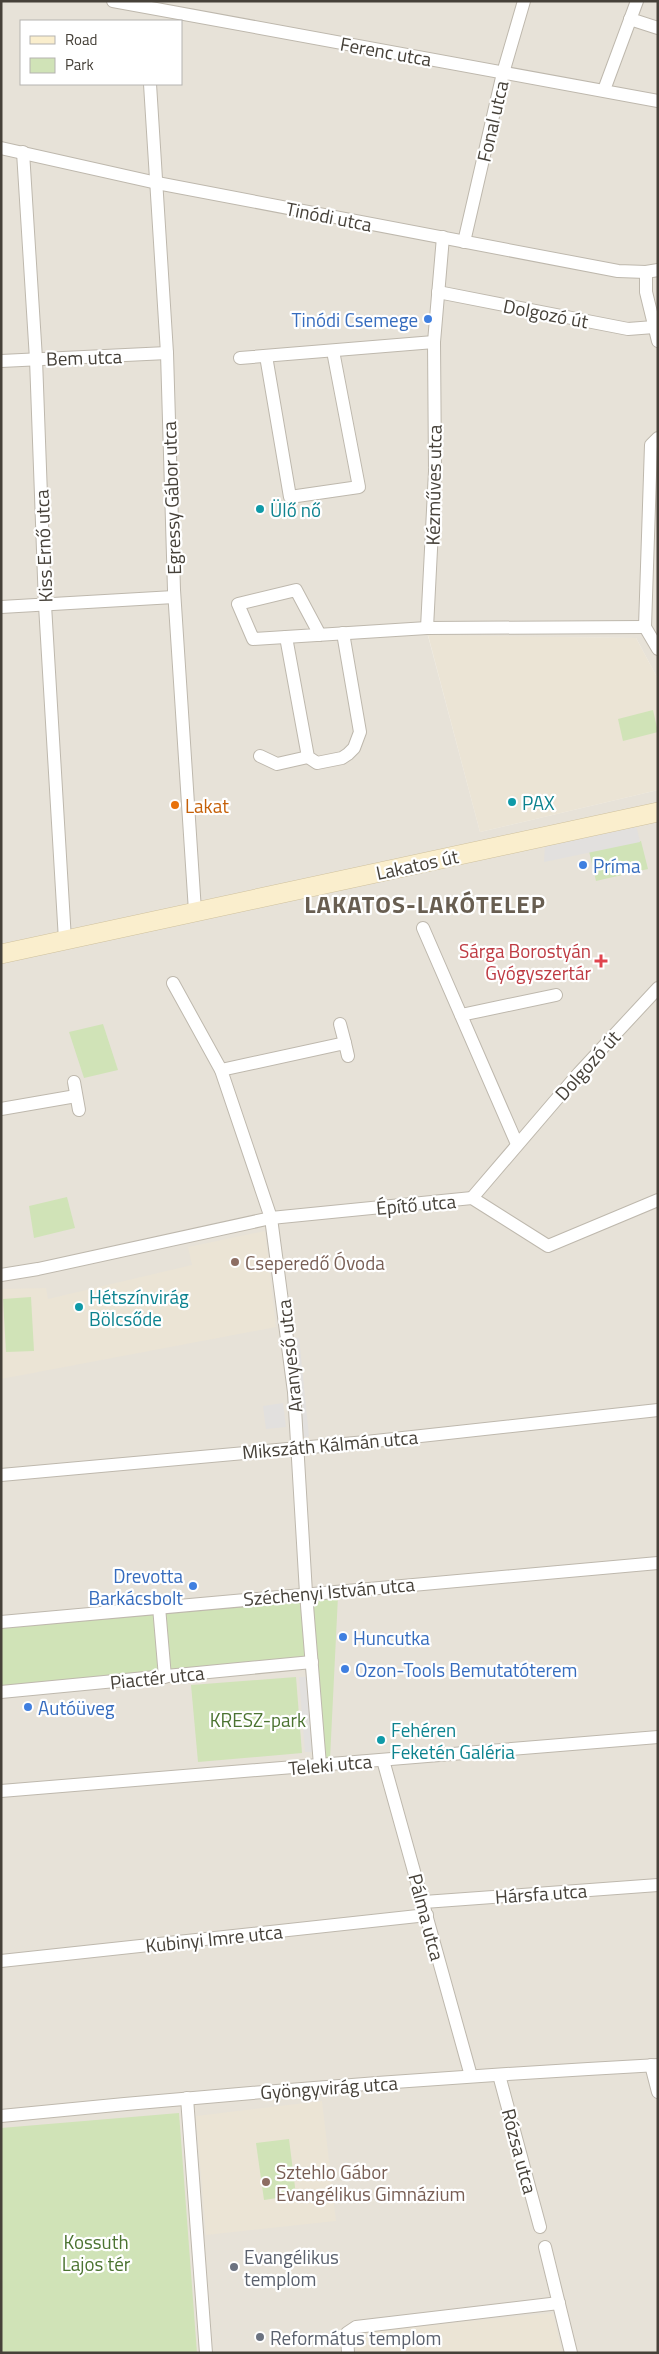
<svg xmlns="http://www.w3.org/2000/svg" width="659" height="2354" font-family="'Titillium Web',sans-serif">
<style>
.residential{fill:#e7e2d8;fill-rule:evenodd}
.education{fill:#ebe4d5}
.green{fill:#d0e3b7}
.parking{fill:#e2e0de}
.lines{fill:none;stroke-linecap:round;stroke-linejoin:round}
.street-casing{stroke:#beb8ad;stroke-width:14}
.secondary-casing{stroke:#cfc19d;stroke-width:20}
.street{stroke:#fff;stroke-width:12}
.secondary{stroke:#faeecd;stroke-width:19}
.shop-dot{fill:#3f7fe0;stroke:#fff;stroke-width:2}
.culture-dot{fill:#0f9aa8;stroke:#fff;stroke-width:2}
.food-dot{fill:#e8710a;stroke:#fff;stroke-width:2}
.health-dot{fill:#e0444e;stroke:#fff;stroke-width:2}
.education-dot{fill:#8d6e63;stroke:#fff;stroke-width:2}
.worship-dot{fill:#6b7280;stroke:#fff;stroke-width:2}
.labels{text-anchor:middle;dominant-baseline:central;stroke-width:4.5;stroke-linejoin:round;paint-order:stroke}
.street-label{font-size:19px;fill:#464139;stroke:#fff}
.shop-label{font-size:19px;fill:#366cbe;stroke:#fff;text-anchor:start}
.culture-label{font-size:19px;fill:#0d838f;stroke:#fff;text-anchor:start}
.food-label{font-size:19px;fill:#c56008;stroke:#fff;text-anchor:start}
.health-label{font-size:19px;fill:#be3a42;stroke:#fff;text-anchor:end}
.education-label{font-size:19px;fill:#785e54;stroke:#fff;text-anchor:start}
.park-label{font-size:19px;fill:#4b7331;stroke:#fff}
.worship-label{font-size:19px;fill:#5b616d;stroke:#fff;text-anchor:start}
.district-label{font-size:24px;font-weight:bold;letter-spacing:1px;fill:#685e51;stroke:#fff}
</style>
<rect width="100%" height="100%" fill="#f3f0ea"/>
<!-- residential -->
<path class="residential" d="M 1,1 L 658,1 L 658,679 L 636,638 L 428,636 L 480,832 L 658,790 L 658,2353 L 1,2353 ZM 21,21 L 181,21 L 181,84 L 21,84 Z"/>
<!-- education -->
<g class="education">
<path d="M 428,635 L 636,638 L 658,679 L 658,790 L 480,832 Z"/>
<path d="M 265,1231 L 276,1327 L 1,1379 L 1,1289 L 46,1288 L 48,1299 L 192,1265 L 188,1247 Z"/>
<path d="M 322,2101 L 336,2221 L 206,2235 L 196,2116 Z"/>
<path d="M 553,2313 L 562,2353 L 357,2353 L 355,2332 Z"/>
</g>
<!-- green -->
<g class="green">
<path d="M 653,710 L 658,732 L 623,741 L 618,719 Z"/>
<path d="M 641,841 L 648,869 L 596,881 L 589,851 Z"/>
<path d="M 103,1024 L 118,1070 L 84,1078 L 69,1032 Z"/>
<path d="M 67,1197 L 75,1228 L 34,1238 L 29,1206 Z"/>
<path d="M 31,1297 L 34,1351 L 6,1352 L 3,1299 Z"/>
<path d="M 338,1596 L 330,1759 L 326,1759 L 316,1659 L 1,1688 L 1,1628 Z"/>
<path d="M 296,1677 L 302,1753 L 198,1762 L 191,1685 Z"/>
<path d="M 179,2113 L 197,2353 L 1,2353 L 1,2128 Z"/>
<path d="M 289,2139 L 296,2195 L 264,2200 L 256,2143 Z"/>
</g>
<!-- parking -->
<g class="parking">
<path d="M 636,825 L 640,842 L 544,862 L 545,846 Z"/>
<path d="M 293,1338 L 299,1338 L 309,1437 L 304,1437 Z"/>
<path d="M 283,1403 L 286,1427 L 266,1429 L 263,1406 Z"/>
<path d="M 299,1677 L 307,1677 L 314,1752 L 305,1752 Z"/>
</g>
<g class="lines">
<!-- street casing -->
<g class="street-casing">
<g id="street">
<path d="M 113,1 L 658,101"/>
<path d="M 630,19 L 658,28"/>
<path d="M 150,84 L 167,353 L 174,590 L 195,911"/>
<path d="M 604,90 L 637,1"/>
<path d="M 1,148 L 157,183 L 618,271 L 646,272 L 658,270"/>
<path d="M 23,152 L 36,359 L 45,605 L 65,940"/>
<path d="M 443,237 L 434,342 L 435,471 L 427,628 L 645,627"/>
<path d="M 464,242 L 503,73 L 524,1"/>
<path d="M 646,272 L 646,292 L 658,341"/>
<path d="M 438,292 L 628,329 L 654,327"/>
<path d="M 266,356 L 290,497 L 359,487 L 333,351"/>
<path d="M 240,358 L 434,342"/>
<path d="M 1,361 L 167,353"/>
<path d="M 658,438 L 651,445 L 645,627 L 658,649"/>
<path d="M 1,607 L 174,597"/>
<path d="M 320,635 L 296,590 L 238,604 L 253,639 L 427,628"/>
<path d="M 286,637 L 308,757 L 317,763 L 342,758 L 348,754 L 354,748 L 360,732 L 343,633"/>
<path d="M 260,756 L 277,764 L 308,757"/>
<path d="M 423,928 L 517,1144"/>
<path d="M 173,983 L 221,1070 L 271,1218 L 294,1392 L 306,1593 L 320,1765"/>
<path d="M 461,1015 L 556,995"/>
<path d="M 340,1024 L 345,1043"/>
<path d="M 221,1070 L 345,1043 L 348,1056"/>
<path d="M 74,1082 L 79,1110"/>
<path d="M 1,1109 L 76,1096"/>
<path d="M 472,1198 L 579,1073 L 658,988"/>
<path d="M 1,1275 L 38,1269 L 271,1218 L 472,1198 L 548,1246 L 658,1200"/>
<path d="M 1,1475 L 366,1442 L 658,1410"/>
<path d="M 159,1607 L 165,1677"/>
<path d="M 1,1622 L 658,1563"/>
<path d="M 1,1692 L 312,1662"/>
<path d="M 383,1760 L 471,2076"/>
<path d="M 1,1791 L 658,1737"/>
<path d="M 424,1902 L 658,1885"/>
<path d="M 1,1961 L 427,1915"/>
<path d="M 651,2065 L 658,2092"/>
<path d="M 499,2075 L 540,2227"/>
<path d="M 187,2098 L 206,2353"/>
<path d="M 1,2116 C 220,2094 439,2077 658,2065"/>
<path d="M 545,2247 L 571,2353"/>
<path d="M 348,2353 L 347,2333 L 356,2327 L 559,2303"/>
</g>
</g>
<!-- secondary casing -->
<g class="secondary-casing">
<path id="secondary" d="M 1,954 L 658,812"/>
</g>
<!-- street -->
<use href="#street" class="street"/>
<!-- secondary -->
<use href="#secondary" class="secondary"/>
</g>
<!-- markers -->
<g class="shop-dot">
<circle cx="428" cy="319" r="5"/>
<circle cx="583" cy="865" r="5"/>
<circle cx="193" cy="1586" r="5"/>
<circle cx="343" cy="1637" r="5"/>
<circle cx="345" cy="1669" r="5"/>
<circle cx="28" cy="1707" r="5"/>
</g>
<g class="culture-dot">
<circle cx="260" cy="509" r="5"/>
<circle cx="512" cy="802" r="5"/>
<circle cx="79" cy="1307" r="5"/>
<circle cx="381" cy="1740" r="5"/>
</g>
<circle class="food-dot" cx="175" cy="805" r="5"/>
<path class="health-dot" d="M598.5 953.5h5v5h5v5h-5v5h-5v-5h-5v-5h5z"/>
<g class="education-dot">
<circle cx="235" cy="1262" r="5"/>
<circle cx="266" cy="2182" r="5"/>
</g>
<g class="worship-dot">
<circle cx="234" cy="2267" r="5"/>
<circle cx="260" cy="2337" r="5"/>
</g>
<g class="labels">
<!-- street labels -->
<g class="street-label">
<text transform="translate(386 51) rotate(10)">Ferenc utca</text>
<text transform="translate(492 121) rotate(-77)">Fonal utca</text>
<text transform="translate(329 216) rotate(11)">Tinódi utca</text>
<text transform="translate(546 313) rotate(11)">Dolgozó út</text>
<text transform="translate(84 357) rotate(-2)">Bem utca</text>
<text transform="translate(433 485) rotate(-89)">Kézműves utca</text>
<text transform="translate(171 498) rotate(-92)">Egressy Gábor utca</text>
<text transform="translate(43 546) rotate(-92)">Kiss Ernő utca</text>
<text transform="translate(417 864) rotate(-12)">Lakatos út</text>
<text transform="translate(587 1065) rotate(-48)">Dolgozó út</text>
<text transform="translate(416 1204) rotate(-5)">Építő utca</text>
<text transform="translate(289 1356) rotate(-96)">Aranyeső utca</text>
<text transform="translate(330 1444) rotate(-5)">Mikszáth Kálmán utca</text>
<text transform="translate(329 1591) rotate(-5)">Széchenyi István utca</text>
<text transform="translate(157 1677) rotate(-6)">Piactér utca</text>
<text transform="translate(330 1764) rotate(-5)">Teleki utca</text>
<text transform="translate(541 1893) rotate(-4)">Hársfa utca</text>
<text transform="translate(427 1917) rotate(75)">Pálma utca</text>
<text transform="translate(214 1938) rotate(-6)">Kubinyi Imre utca</text>
<text transform="translate(329 2087) rotate(-4)">Gyöngyvirág utca</text>
<text transform="translate(520 2151) rotate(75)">Rózsa utca</text>
</g>
<!-- shop labels -->
<g class="shop-label">
<text x="418" y="319" text-anchor="end">Tinódi Csemege</text>
<text x="593" y="865">Príma</text>
<text x="183" y="1575" text-anchor="end">Drevotta<tspan x="183" dy="22">Barkácsbolt</tspan></text>
<text x="353" y="1637">Huncutka</text>
<text x="355" y="1669">Ozon-Tools Bemutatóterem</text>
<text x="38" y="1707">Autóüveg</text>
</g>
<!-- culture labels -->
<g class="culture-label">
<text x="270" y="509">Ülő nő</text>
<text x="522" y="802">PAX</text>
<text x="89" y="1296">Hétszínvirág<tspan x="89" dy="22">Bölcsőde</tspan></text>
<text x="391" y="1729">Fehéren<tspan x="391" dy="22">Feketén Galéria</tspan></text>
</g>
<!-- food labels -->
<g class="food-label">
<text x="185" y="805">Lakat</text>
</g>
<!-- health labels -->
<g class="health-label">
<text x="591" y="950">Sárga Borostyán<tspan x="591" dy="22">Gyógyszertár</tspan></text>
</g>
<!-- education labels -->
<g class="education-label">
<text x="245" y="1262">Cseperedő Óvoda</text>
<text x="276" y="2171">Sztehlo Gábor<tspan x="276" dy="22">Evangélikus Gimnázium</tspan></text>
</g>
<!-- park labels -->
<g class="park-label">
<text x="258" y="1719">KRESZ-park</text>
<text x="96" y="2241">Kossuth<tspan x="96" dy="22">Lajos tér</tspan></text>
</g>
<!-- worship labels -->
<g class="worship-label">
<text x="244" y="2256">Evangélikus<tspan x="244" dy="22">templom</tspan></text>
<text x="270" y="2337">Református templom</text>
</g>
<!-- district labels -->
<g class="district-label">
<text x="425" y="904">LAKATOS-LAKÓTELEP</text>
</g>
</g>
<!-- border -->
<rect width="659" height="2354" fill="none" stroke="#464139" stroke-width="5"/>
<!-- legend -->
<rect x="20" y="20" width="162" height="65" fill="#ffffff" stroke="#b5b3b0"/>
<rect x="30" y="36" width="25" height="8" fill="#faeecd" stroke="#b5b3b0"/>
<text x="65" y="45" font-size="15" fill="#464139">Road</text>
<rect x="30" y="58" width="25" height="15" fill="#d0e3b7" stroke="#b5b3b0"/>
<text x="65" y="70" font-size="15" fill="#464139">Park</text>
</svg>
